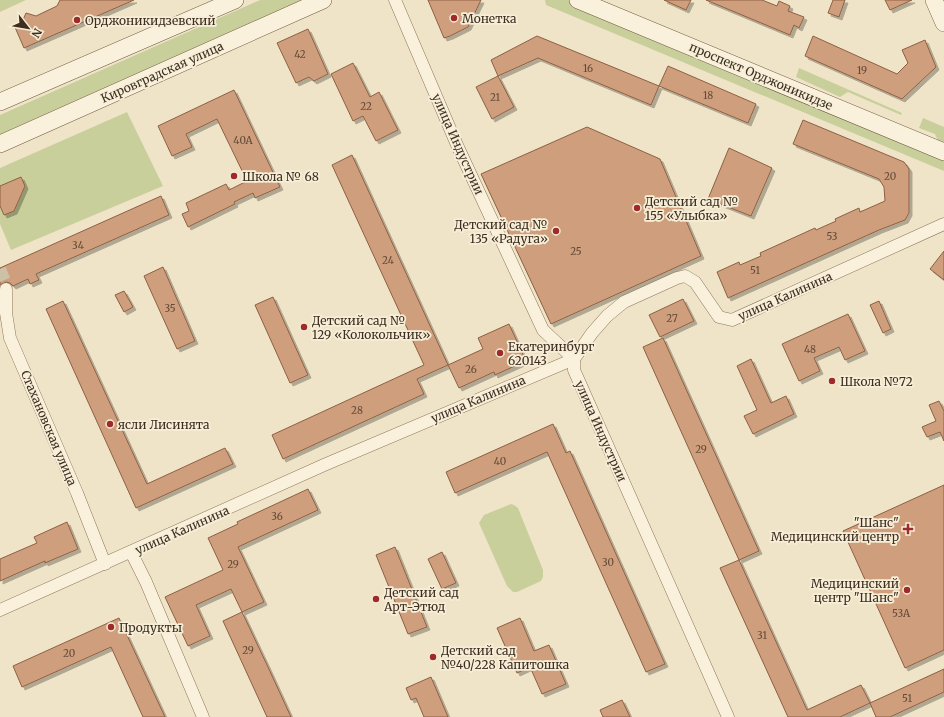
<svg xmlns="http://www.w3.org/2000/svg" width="944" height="717" font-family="Merriweather,serif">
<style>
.green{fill:#c9cf9b}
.building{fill:#cf9f7d;stroke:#8d5f41;filter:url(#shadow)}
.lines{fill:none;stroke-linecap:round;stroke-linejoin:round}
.street-tunnel{stroke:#ccc0a6;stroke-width:12;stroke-dasharray:12 6;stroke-linecap:butt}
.street-casing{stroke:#8d765c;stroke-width:13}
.secondary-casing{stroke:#6f573f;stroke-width:18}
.street{stroke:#faf1dc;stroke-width:12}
.secondary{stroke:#faf1dc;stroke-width:17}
.poi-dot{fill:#9e2a2b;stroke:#f7eed8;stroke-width:1.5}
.labels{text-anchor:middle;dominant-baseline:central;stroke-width:3.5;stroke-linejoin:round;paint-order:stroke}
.number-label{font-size:10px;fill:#624a37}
.poi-label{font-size:12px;fill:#3d2e20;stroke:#f7eed8;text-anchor:start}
.street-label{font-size:12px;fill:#3d2e20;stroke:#f7eed8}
</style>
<defs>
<filter id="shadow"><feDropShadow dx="3" dy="3" stdDeviation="0" flood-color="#0004"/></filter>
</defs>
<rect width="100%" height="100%" fill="#f0e4c8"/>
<!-- green -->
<g class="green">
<path d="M 0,0 L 26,0 L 0,12 Z"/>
<path d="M 260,0 L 307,0 L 0,135 L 0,115 Z"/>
<path d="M 545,0 L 570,0 L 944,157 L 944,171 L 546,5 Z"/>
<path d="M 799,68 L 902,113 L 901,115 L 848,92 L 840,97 L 796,77 Z"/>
<path d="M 127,112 L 163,186 L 11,250 L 0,224 L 0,168 Z"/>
<path d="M 923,118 L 944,127 L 944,142 L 938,141 L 935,134 L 919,128 Z"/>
<path d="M 511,504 L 514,505 L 518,508 L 543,570 L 543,577 L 541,581 L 517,592 L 513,592 L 507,586 L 479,523 L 484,515 Z"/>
</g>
<!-- building -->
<g class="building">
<path d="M 60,0 L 134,0 L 24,48 L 14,25 L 22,22 L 26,13 L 36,16 L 57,6 Z"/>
<path d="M 428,0 L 481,0 L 468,27 L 450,36 L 444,38 Z"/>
<path d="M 664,0 L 691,0 L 686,10 Z"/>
<path d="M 706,0 L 762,0 L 777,6 L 779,1 L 790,6 L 788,11 L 804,17 L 799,28 L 794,25 L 790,35 Z"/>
<path d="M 833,0 L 845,0 L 839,17 L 828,13 Z"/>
<path d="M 885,0 L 912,0 L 890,10 Z"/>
<path d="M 308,29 L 328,74 L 314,81 L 309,77 L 296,83 L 277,43 Z"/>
<path d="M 537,36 L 659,86 L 651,105 L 538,58 L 498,76 L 491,60 Z"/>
<path d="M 813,36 L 897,74 L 908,63 L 902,50 L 925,40 L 936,67 L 902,99 L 805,56 Z"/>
<path d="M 353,63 L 370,97 L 379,92 L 398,130 L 376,141 L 363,116 L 353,121 L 331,74 Z"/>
<path d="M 668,66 L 756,104 L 748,123 L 659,86 Z"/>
<path d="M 498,76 L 514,107 L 492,119 L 476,87 Z"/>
<path d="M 234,90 L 280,187 L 255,198 L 253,193 L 234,202 L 235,204 L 188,227 L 182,214 L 189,211 L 186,203 L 226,184 L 229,190 L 247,181 L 217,119 L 186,134 L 192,147 L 172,156 L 158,126 Z"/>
<path d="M 803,120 L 904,162 L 909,169 L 909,213 L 905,220 L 879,230 L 728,298 L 717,272 L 739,262 L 740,265 L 761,256 L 760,253 L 815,228 L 816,230 L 836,221 L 835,219 L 859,208 L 860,212 L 885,201 L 884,187 L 879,179 L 793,144 Z"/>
<path d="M 587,127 L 660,159 L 701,256 L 551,324 L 481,174 Z"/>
<path d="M 729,148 L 772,168 L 751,216 L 708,199 Z"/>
<path d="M 352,155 L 448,365 L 417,379 L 424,394 L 283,459 L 272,435 L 424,365 L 332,165 Z"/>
<path d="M 21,177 L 25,186 L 14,211 L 4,215 L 0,206 L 0,186 Z"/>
<path d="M 161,196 L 169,215 L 36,274 L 39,280 L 30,284 L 28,279 L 13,286 L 10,283 L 6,282 L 0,285 L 0,268 Z"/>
<path d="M 944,251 L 944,280 L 930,269 Z"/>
<path d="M 163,267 L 195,341 L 177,349 L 144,276 Z"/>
<path d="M 124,291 L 133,307 L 124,312 L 115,295 Z"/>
<path d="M 273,297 L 308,375 L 290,383 L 255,305 Z"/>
<path d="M 683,299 L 694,321 L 660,337 L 649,315 Z"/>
<path d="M 63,301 L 147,484 L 225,448 L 233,464 L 136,508 L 46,309 Z"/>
<path d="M 879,301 L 891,329 L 883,333 L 870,305 Z"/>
<path d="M 848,314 L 865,351 L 845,360 L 839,347 L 814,358 L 820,371 L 799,381 L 782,344 Z"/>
<path d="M 509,324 L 526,361 L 495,375 L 494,372 L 459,388 L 448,365 L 483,349 L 478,338 Z"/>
<path d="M 663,338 L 759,551 L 739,560 L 643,347 Z"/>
<path d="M 751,359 L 771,403 L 786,396 L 794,414 L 753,434 L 744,416 L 757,410 L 737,366 Z"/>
<path d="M 939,401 L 944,411 L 944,441 L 940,432 L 927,437 L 922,427 L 936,421 L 929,405 Z"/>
<path d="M 553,424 L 566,453 L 570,451 L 665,664 L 646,672 L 547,452 L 455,493 L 446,472 Z"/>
<path d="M 944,485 L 944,650 L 905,668 L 843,531 Z"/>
<path d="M 308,489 L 318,510 L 238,547 L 264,602 L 242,612 L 231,589 L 196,605 L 210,636 L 188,646 L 165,597 L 223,570 L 208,538 L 238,524 L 237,522 Z"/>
<path d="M 67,522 L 78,549 L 45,563 L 45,561 L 0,581 L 0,559 L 37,543 L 34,537 Z"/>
<path d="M 395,547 L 427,627 L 408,634 L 376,555 Z"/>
<path d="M 442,552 L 456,583 L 442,589 L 428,559 Z"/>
<path d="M 739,560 L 807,710 L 861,685 L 870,703 L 840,717 L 788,717 L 720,568 Z"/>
<path d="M 242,612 L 268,667 L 291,717 L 267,717 L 223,621 Z"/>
<path d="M 119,618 L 165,717 L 143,717 L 111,647 L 22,687 L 13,666 Z"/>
<path d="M 520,618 L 534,651 L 549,645 L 566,684 L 542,694 L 530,667 L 517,673 L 497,628 Z"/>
<path d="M 944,669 L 944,692 L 890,717 L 876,717 L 870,703 Z"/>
<path d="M 431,677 L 448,717 L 424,717 L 416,698 L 411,700 L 406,688 Z"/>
<path d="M 622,700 L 630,717 L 603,717 L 600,710 Z"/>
</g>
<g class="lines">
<!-- street-tunnel -->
<path class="street-tunnel" d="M 0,269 L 5,281 L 6,289"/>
<!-- street casing -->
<g class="street-casing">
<g id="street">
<path d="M 395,0 L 457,145 L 543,330 L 574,359 L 574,370 L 728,717"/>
<path d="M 6,289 L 6,313 L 10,338 L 77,493 L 105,564"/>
<path d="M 131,552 L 146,582 L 203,717"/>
<path d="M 0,610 L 324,465 L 574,359 L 592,333 L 607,316 L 624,302 L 677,278 L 685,276 L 695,282 L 719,317 L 732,320 L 944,224"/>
</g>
</g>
<!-- secondary casing -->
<g class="secondary-casing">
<g id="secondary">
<path d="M 578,0 L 944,152"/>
<path d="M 934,0 L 944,23"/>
<path d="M 0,102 L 235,0"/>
<path d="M 0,144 L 323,0"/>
</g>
</g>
<!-- street -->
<use href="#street" class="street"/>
<!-- secondary -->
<use href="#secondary" class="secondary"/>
</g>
<!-- markers -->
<g class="poi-dot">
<circle cx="454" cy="18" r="4"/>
<circle cx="77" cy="20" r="4"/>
<circle cx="234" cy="176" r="4"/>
<circle cx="637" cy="208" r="4"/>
<circle cx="556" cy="231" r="4"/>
<circle cx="304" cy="327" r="4"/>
<circle cx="500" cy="353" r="4"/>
<circle cx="832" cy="381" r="4"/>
<circle cx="110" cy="424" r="4"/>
<path d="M906 523h4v4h4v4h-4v4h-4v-4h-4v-4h4z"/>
<circle cx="907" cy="590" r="4"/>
<circle cx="376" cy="599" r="4"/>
<circle cx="111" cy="627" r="4"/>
<circle cx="433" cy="657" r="4"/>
</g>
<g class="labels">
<!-- number labels -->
<g class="number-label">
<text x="300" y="54">42</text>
<text x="588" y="68">16</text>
<text x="862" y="70">19</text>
<text x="708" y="95">18</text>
<text x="495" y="97">21</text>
<text x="366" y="106">22</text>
<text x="243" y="140">40А</text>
<text x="890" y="176">20</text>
<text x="832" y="236">53</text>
<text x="78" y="245">34</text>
<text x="576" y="251">25</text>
<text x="388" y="260">24</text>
<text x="755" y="270">51</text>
<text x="170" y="308">35</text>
<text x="672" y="318">27</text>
<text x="810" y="349">48</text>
<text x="471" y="369">26</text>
<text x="357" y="410">28</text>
<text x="701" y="449">29</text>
<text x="500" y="461">40</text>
<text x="277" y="516">36</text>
<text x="608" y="562">30</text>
<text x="233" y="564">29</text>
<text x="901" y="613">53А</text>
<text x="762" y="635">31</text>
<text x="248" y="650">29</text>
<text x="69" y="653">20</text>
<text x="907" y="698">51</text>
</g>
<!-- poi labels -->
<g class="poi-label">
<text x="462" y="18">Монетка</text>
<text x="85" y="20">Орджоникидзевский</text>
<text x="242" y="176">Школа № 68</text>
<text x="645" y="201">Детский сад №<tspan x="645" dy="14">155 «Улыбка»</tspan></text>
<text x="548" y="224" text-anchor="end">Детский сад №<tspan x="548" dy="14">135 «Радуга»</tspan></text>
<text x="312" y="320">Детский сад №<tspan x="312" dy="14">129 «Колокольчик»</tspan></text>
<text x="508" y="346">Екатеринбург<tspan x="508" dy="14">620143</tspan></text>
<text x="840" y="381">Школа №72</text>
<text x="118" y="424">ясли Лисинята</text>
<text x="899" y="522" text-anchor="end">"Шанс"<tspan x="899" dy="14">Медицинский центр</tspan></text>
<text x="899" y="583" text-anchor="end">Медицинский<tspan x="899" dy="14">центр "Шанс"</tspan></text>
<text x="384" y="592">Детский сад<tspan x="384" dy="14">Арт-Этюд</tspan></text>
<text x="119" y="627">Продукты</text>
<text x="441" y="650">Детский сад<tspan x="441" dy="14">№40/228 Капитошка</tspan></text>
</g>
<!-- street labels -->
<g class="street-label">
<text transform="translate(162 72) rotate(-24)">Кировградская улица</text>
<text transform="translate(761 76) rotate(23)">проспект Орджоникидзе</text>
<text transform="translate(458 144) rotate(66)">улица Индустрии</text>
<text transform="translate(785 296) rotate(-24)">улица Калинина</text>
<text transform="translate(478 399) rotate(-23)">улица Калинина</text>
<text transform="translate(49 428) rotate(67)">Стахановская улица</text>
<text transform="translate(601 431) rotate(66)">улица Индустрии</text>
<text transform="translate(182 530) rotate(-24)">улица Калинина</text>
</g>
</g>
<!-- north arrow -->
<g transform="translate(28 28) rotate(121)" stroke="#f7eed8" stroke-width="3" paint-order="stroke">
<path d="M0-3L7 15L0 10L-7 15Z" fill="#3d2e20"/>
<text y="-6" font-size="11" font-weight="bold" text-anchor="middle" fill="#3d2e20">N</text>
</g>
</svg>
